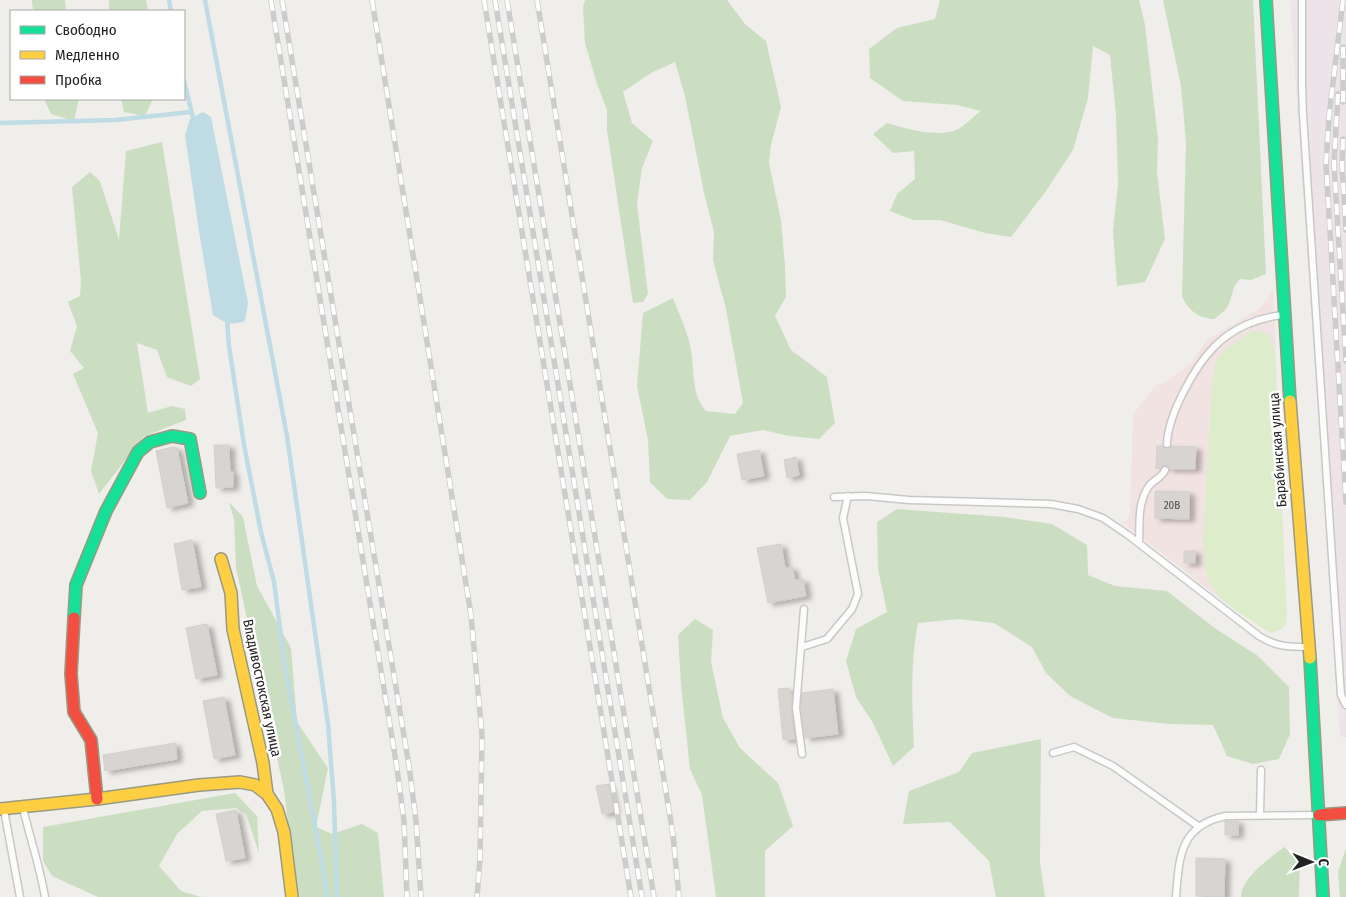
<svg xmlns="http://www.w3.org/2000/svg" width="1346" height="897" font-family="'Fira Sans Condensed',sans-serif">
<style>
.commercial{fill:#f1e3e1}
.industrial{fill:#ede4e9}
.grass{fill:#ddeccb}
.forest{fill:#cbdec1}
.water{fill:#bfdbe3}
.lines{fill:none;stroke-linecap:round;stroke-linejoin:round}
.stream{stroke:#bfdbe3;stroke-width:4.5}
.building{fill:#d7d4d2;stroke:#d3d0cc;filter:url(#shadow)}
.lane-casing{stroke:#c9c8c7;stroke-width:9}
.fast-casing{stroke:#999a82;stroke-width:14}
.slow-casing{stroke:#999a82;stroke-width:14}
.jam-casing{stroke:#999a82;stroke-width:14}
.lane{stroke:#fdfcfc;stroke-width:6}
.fast{stroke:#16e098;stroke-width:11}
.slow{stroke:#ffcf43;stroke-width:11}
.jam{stroke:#f24e42;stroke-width:11}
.rail-casing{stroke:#ccc;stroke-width:5.5}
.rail{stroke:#fff;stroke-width:4;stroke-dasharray:11;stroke-linecap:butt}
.labels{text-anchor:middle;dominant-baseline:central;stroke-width:5;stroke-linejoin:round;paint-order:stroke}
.number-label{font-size:11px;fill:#4f4e4e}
.street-label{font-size:14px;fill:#222;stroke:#fff}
</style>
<defs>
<filter id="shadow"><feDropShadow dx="5.5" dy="3" stdDeviation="2.5" flood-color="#0004"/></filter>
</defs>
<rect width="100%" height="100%" fill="#f0eeeb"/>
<!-- commercial -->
<path class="commercial" d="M 1273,288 L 1287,621 L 1282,629 L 1270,633 L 1217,596 L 1122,522 L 1127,520 L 1130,516 L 1133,416 L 1137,409 L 1155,386 L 1168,381 L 1191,363 L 1207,340 L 1259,309 L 1269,297 Z"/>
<!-- industrial -->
<path class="industrial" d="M 1290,0 L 1346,0 L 1346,737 L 1340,737 Z"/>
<!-- grass -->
<path class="grass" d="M 1254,331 L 1261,331 L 1269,335 L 1275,352 L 1287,621 L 1282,629 L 1270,633 C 1252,620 1219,603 1210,583 C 1204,570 1204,555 1203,540 L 1212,382 C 1214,376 1214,368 1216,362 C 1220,351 1243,336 1254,331 Z"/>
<!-- forest -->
<g class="forest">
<path d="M 32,0 L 65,0 L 66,11 L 33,11 Z"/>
<path d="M 109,0 L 146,0 L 148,11 L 109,11 Z"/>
<path d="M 585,0 L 727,0 L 745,24 L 766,41 L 781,107 L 771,145 L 769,163 L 781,220 L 785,266 L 786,297 L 775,316 L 791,350 L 827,377 L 835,423 L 819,439 L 789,436 L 763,430 L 730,436 L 707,482 L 690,500 L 667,499 L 650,482 L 648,440 L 637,386 L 643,313 L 673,298 C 678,312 685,326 689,341 C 696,364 689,393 706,411 L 735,414 L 743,403 L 726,309 L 713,260 L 714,232 L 704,193 L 685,96 L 675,62 L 651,73 L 623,92 L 632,123 L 653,141 L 642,168 L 637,204 L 648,294 L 643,302 L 633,303 L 607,130 L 607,110 L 597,84 L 585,43 L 583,7 Z"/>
<path d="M 940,0 L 1139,0 L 1145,25 L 1158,139 L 1157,173 L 1165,239 L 1145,282 L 1117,286 L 1113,231 L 1118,184 L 1116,115 L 1110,55 L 1093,46 L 1088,98 L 1073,150 L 1046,191 L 1011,237 L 985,233 L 940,220 L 913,220 L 890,211 L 897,194 L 915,179 L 914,151 L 893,153 L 873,134 L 887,123 C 906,129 942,139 960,128 C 967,123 974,116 981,111 L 957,105 L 903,101 L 870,78 L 869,49 L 897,28 L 935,19 Z"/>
<path d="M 1163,0 L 1253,0 L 1266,274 L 1251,280 L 1240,279 C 1231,287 1233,298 1227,308 C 1224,312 1218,315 1215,319 C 1200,319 1187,310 1182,296 L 1186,142 L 1181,86 Z"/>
<path d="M 44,99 L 79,99 L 74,121 L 51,114 Z"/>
<path d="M 121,99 L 153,99 L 145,116 L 124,112 Z"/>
<path d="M 162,142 L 200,379 L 191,386 L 167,377 L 157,350 L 137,343 L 148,413 L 172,406 L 185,409 L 186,420 L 143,437 L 99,494 L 91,471 L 98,433 L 73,374 L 84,368 L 70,351 L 77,326 L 68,302 L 80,296 L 81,281 L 72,187 L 90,172 L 100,181 L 119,240 L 126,151 Z"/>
<path d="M 229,502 L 243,517 L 257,586 L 291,648 L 297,722 L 328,768 L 316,827 L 332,834 L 362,824 L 378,833 L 384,897 L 297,897 L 284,790 L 236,568 L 234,519 Z"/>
<path d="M 897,509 L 1005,517 L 1052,524 L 1087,545 L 1088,575 L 1115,586 L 1167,591 L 1216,629 L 1258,656 L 1289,687 L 1290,734 L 1279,759 L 1253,764 L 1227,756 L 1213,725 L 1169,724 L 1113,718 L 1070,696 L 1046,673 L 1032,647 L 994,623 L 958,619 L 918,623 C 910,664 912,706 914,747 L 893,766 L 873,723 L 856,697 L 846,661 L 856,629 L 887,612 L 878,569 L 877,522 Z"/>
<path d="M 695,619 L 713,630 L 711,662 L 723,718 L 740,748 L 778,783 L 793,826 L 765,851 L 765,897 L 716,897 L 702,795 L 690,769 L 681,685 L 678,635 Z"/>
<path d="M 1041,739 L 1040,862 L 1045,897 L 996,897 L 989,861 L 950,822 L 903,824 L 909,791 L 959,772 L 972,753 Z"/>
<path d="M 235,793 L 257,816 L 259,853 L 246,814 L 236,808 L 202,811 L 177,834 L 159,866 L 181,891 L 201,897 L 98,897 L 52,876 L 43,861 L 43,827 Z"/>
<path d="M 1284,847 L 1300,858 L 1299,897 L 1241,897 C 1241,878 1270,858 1284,847 Z"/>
<path d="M 1346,848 L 1346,897 L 1340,897 L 1338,872 Z"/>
</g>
<!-- water -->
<path class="water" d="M 203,112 L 211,117 L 248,303 L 245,321 C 231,326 225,323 213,315 L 199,231 L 185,135 L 190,119 Z"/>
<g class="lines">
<!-- stream -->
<g class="stream">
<path d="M 169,0 L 171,11"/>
<path d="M 205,0 L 287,436 L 328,724 L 334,802 L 337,897"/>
<path d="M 184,81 L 194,122"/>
<path d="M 0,123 L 115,120 L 191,112"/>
<path d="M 227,320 L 229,346 L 244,445 L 261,532 L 274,582 L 285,667 L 323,869 L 327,897"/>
</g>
</g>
<!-- building -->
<g class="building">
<path d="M 214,445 L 229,445 L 230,472 L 233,472 L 233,487 L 216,488 Z"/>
<path d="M 1157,446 L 1162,446 L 1167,449 L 1171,446 L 1196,447 L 1195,469 L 1170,469 L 1165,465 L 1160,469 L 1156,468 Z"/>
<path d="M 173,447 L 177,448 L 188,503 L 167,508 L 156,451 Z"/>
<path d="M 759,450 L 764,476 L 742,480 L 737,454 Z"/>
<path d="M 796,457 L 799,475 L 787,478 L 784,460 Z"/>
<path d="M 1155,491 L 1189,492 L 1189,519 L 1155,518 Z"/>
<path d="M 192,540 L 201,587 L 182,590 L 174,544 Z"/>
<path d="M 781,544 L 785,568 L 792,567 L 795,580 L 803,579 L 806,596 L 768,603 L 757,548 Z"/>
<rect x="1184" y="551" width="11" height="12"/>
<path d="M 207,624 L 217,675 L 196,679 L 186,628 Z"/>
<path d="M 789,688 L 789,694 L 792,694 L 791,709 L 795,739 L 783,740 L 778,689 Z"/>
<path d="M 833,689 L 838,734 L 805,738 L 801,708 L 802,693 Z"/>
<path d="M 224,697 L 235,755 L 214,759 L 203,701 Z"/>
<path d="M 175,743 L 177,759 L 105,771 L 103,755 Z"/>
<path d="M 609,784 L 614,812 L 602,814 L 596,786 Z"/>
<path d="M 236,810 L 245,858 L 226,861 L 216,814 Z"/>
<rect x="1225" y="821" width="13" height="14"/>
<path d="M 1196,858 L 1225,859 L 1224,897 L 1196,896 Z"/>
</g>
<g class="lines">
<!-- lane casing -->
<g class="lane-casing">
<g id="lane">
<path d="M 1302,0 L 1302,86 L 1303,115 L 1341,695 L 1346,705"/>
<path d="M 1167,444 C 1168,414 1195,366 1215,346 C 1233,328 1259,317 1284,315"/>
<path d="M 834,497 L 866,496 L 909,500 L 1051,504 L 1078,509 L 1103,518 L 1128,535 L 1259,636 C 1277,647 1288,647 1308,647"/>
<path d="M 1139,543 C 1140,524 1137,503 1149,486 C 1154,479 1162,478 1165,470"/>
<path d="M 802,647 L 827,639 L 852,609 L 858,594 L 843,518 L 848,496"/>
<path d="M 1053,753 L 1074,747 L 1113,766 L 1198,826"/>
<path d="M 802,754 L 796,708 L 804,609"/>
<path d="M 23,808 C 30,838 40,867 45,897"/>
<path d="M 4,810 L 20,897"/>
<path d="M 1260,815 L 1261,770"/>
<path d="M 1176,897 C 1179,857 1180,825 1226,816 L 1318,815"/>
</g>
</g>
<!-- fast casing -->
<g class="fast-casing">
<g id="fast">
<path d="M 1266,0 L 1290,401"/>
<path d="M 74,618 L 76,585 L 106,511 L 138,452 L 150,442 L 172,436 L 190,439 L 200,493"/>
<path d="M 1310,658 L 1323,897"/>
</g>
</g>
<!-- slow casing -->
<g class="slow-casing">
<g id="slow">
<path d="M 1290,401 L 1310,658"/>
<path d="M 221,559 L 231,593 L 233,629 L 263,763 L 267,794"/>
<path d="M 0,809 L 97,799 L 199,785 L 240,782 L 255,785 L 267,794 L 277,809 L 284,832 L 292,897"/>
</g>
</g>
<!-- jam casing -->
<g class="jam-casing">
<g id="jam">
<path d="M 74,618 L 71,674 L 74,712 L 91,740 L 97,799"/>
<path d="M 1319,815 L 1346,813"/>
</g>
</g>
<!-- lane -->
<use href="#lane" class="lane"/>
<!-- fast -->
<use href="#fast" class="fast"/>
<!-- slow -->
<use href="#slow" class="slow"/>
<!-- jam -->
<use href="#jam" class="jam"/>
<!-- rail casing -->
<g class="rail-casing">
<g id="rail">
<path d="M 271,0 L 397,768 L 404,821 L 407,897"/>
<path d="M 282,0 L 409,766 L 416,821 L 421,897"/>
<path d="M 372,0 L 471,615 L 482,735 L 480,858 L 477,897"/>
<path d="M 484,0 L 631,897"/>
<path d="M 495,0 L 642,897"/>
<path d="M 507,0 L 654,897"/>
<path d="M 537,0 L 673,835 L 679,897"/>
<path d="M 1343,0 L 1329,116 L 1326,164 L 1346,502"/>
<path d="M 1338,94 L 1334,164 L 1346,361"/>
<path d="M 1343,102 L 1343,47"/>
<path d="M 1343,139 L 1342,165 L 1346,230"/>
</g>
</g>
<!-- rail -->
<use href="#rail" class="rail"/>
</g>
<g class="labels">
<!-- number labels -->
<g class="number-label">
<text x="1172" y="505">20В</text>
</g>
<!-- street labels -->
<g class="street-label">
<text transform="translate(1278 450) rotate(-94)">Барабинская улица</text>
<text transform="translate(262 688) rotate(78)">Владивостокская улица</text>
</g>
</g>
<!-- legend -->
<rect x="10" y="10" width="175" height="90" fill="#ffffff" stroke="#a7a7a7"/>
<rect x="20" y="26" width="25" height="8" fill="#16e098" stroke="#a7a7a7"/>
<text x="55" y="35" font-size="15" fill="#222222">Свободно</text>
<rect x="20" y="51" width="25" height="8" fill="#ffcf43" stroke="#a7a7a7"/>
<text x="55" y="60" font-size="15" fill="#222222">Медленно</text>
<rect x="20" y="76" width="25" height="8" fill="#f24e42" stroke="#a7a7a7"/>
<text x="55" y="85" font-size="15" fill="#222222">Пробка</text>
<!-- north arrow -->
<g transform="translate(1311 862) rotate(91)" stroke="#ffffff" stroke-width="4" paint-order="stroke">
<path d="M0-4L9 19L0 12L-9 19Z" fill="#222222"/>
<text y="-8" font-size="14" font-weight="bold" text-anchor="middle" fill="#222222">С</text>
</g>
</svg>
